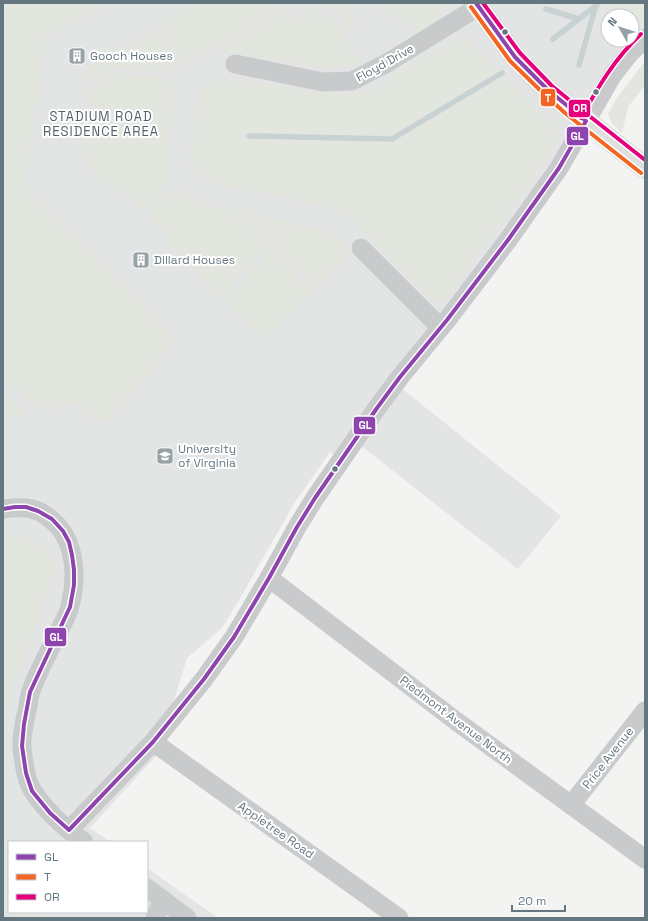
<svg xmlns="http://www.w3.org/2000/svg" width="648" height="921" font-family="'Space Grotesk',sans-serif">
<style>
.built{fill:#e3e4e4;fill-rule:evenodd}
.green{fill:#e3e6df}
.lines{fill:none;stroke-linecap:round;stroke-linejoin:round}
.stream{stroke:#c8d2d3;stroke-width:5.5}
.minor{stroke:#c8cacb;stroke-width:19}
.major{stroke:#dedfdf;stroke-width:22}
.bus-1-casing{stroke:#fff;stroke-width:7}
.bus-2-casing{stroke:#fff;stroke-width:7}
.bus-3-casing{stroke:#fff;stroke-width:7}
.bus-1{stroke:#8e44ad;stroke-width:4}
.bus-2{stroke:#f26522;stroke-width:4}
.bus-3{stroke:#e5007d;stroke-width:4}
.bus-dot{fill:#647781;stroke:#fff;stroke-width:1.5}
.labels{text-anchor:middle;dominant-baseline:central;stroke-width:4;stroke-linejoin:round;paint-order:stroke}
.poi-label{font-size:12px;fill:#647781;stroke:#fff;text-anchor:start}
.street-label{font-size:12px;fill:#647781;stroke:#fff}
.neighbourhood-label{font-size:13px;letter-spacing:1px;fill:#515f66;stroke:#fff}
.line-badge{stroke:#fff;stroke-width:1.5}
.badge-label{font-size:11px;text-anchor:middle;font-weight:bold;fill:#fff}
</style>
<rect width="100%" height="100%" fill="#f3f3f1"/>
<!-- built -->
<path class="built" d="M 3,3 L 645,3 L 645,39 L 395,383 L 561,516 L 518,569 L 355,441 L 341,461 L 330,452 L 295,502 L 239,600 L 222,628 L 187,658 L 158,754 L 90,828 L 110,842 L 9,842 L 9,912 L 147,912 L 147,868 L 218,918 L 3,918 ZM 608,16 L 632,16 L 632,40 L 608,40 Z"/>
<!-- green -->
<g class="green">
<path d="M 3,3 L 109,3 L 46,40 L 25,186 L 142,302 L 157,318 L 174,342 L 109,421 L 103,422 L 98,421 L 76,404 L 71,405 L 43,411 L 38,409 L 3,380 Z"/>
<path d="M 194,3 L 285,3 L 280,9 L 184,64 L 160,22 Z"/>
<path d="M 319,3 L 346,3 L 360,26 L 352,32 L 345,21 L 333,11 Z"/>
<path d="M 379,3 L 445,3 L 441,16 L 437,23 L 421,34 L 384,12 Z"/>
<path d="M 611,3 L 645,3 L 645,21 L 632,32 L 632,16 L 608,16 L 608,32 L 605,30 L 602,19 Z"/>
<path d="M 294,7 L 294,10 L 292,12 L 292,18 L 297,23 L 301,22 L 305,19 L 305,11 L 301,8 L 314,8 L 322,12 L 339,25 L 352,47 L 351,51 L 358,50 L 360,60 L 349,66 L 328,69 L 220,51 Z"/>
<path d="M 156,30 L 164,39 L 179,66 L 175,71 L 166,74 L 117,67 L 102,71 L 92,79 L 83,94 L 87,69 L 142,36 Z"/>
<path d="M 455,37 L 469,40 L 479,48 L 515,88 L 550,119 L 559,128 L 561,139 L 446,299 L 432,299 L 428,297 L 346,213 L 328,206 L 205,182 L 198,176 L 191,159 L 195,110 L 199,97 L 204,88 L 215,77 L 350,95 L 372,89 Z"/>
<path d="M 645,61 L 645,85 L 628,107 L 622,133 L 612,123 L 608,114 L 617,98 Z"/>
<path d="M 117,72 L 172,79 L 177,82 L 168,161 L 170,175 L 167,185 L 143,209 L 127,198 L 106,187 L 93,174 L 83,160 L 82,145 L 84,131 L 90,122 L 92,116 L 87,103 L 92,89 L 105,75 Z"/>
<path d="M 177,188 L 184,193 L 203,203 L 229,209 L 255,231 L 264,248 L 220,296 L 165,240 L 170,235 L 148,214 L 162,199 Z"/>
<path d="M 236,209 L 258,213 L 291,222 L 269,245 L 260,231 L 250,219 Z"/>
<path d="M 294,225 L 302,225 L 331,234 L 351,251 L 318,287 L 274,247 Z"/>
<path d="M 269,253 L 275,254 L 313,291 L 264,340 L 230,307 L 226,301 Z"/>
<path d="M 3,392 L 27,412 L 3,420 Z"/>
<path d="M 24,537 L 48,550 L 56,569 L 10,696 L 3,739 L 3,540 Z"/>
<path d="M 3,763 L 9,802 L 3,801 Z"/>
<path d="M 18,912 L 41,912 L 39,918 L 16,918 Z"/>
</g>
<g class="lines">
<!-- stream -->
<g class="stream">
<path d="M 546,9 L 579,19"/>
<path d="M 553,39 L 597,5"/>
<path d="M 579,65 L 596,5"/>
<path d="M 249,136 L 392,139 L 502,73"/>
</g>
<!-- minor -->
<g class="minor">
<path d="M 235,64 L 323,82 L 352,81 L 387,63 L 478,7"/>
<path d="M 361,248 L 440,327"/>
<path d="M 3,509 C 27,506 40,507 58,526 C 67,536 71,547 73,561 C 75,576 74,591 70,606 C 69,612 65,619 62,625 C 52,647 39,668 31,691 C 29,695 29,701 28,706 C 25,719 21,734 22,748 C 24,762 25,779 33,791 C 46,812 65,828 84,842"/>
<path d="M 269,578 L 456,721 L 645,859"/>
<path d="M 153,742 L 399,918"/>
<path d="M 571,805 L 645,711"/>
<path d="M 69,830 L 153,742 L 204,679 L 234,637 L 269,578 L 297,527 L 315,498 L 377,408 L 400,377 L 447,320 L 508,240 L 559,168 L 612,76 L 630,53 L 645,38"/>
<path d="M 147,888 L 187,918"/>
<path d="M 155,918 L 163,900"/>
</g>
<!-- major -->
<path class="major" d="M 476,3 L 515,57 L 548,90 L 569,108 L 586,121 L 645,168"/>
<!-- bus-1 casing -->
<g class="bus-1-casing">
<path id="bus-1" d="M 3,509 L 15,507 L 26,507 L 38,511 L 52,519 L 63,531 L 69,542 L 72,555 L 74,570 L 74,585 L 70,607 L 30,692 L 24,724 L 22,746 L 26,773 L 32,791 L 50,813 L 69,830 L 153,742 L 204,679 L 234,637 L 269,578 L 297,527 L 315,498 L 377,408 L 400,377 L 447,320 L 508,240 L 559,168 L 586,121 L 548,90 L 515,57 L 476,3"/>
</g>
<!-- bus-2 casing -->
<g class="bus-2-casing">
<path id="bus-2" d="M 471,7 L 510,61 L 544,94 L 565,113 L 641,173"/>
</g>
<!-- bus-3 casing -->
<g class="bus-3-casing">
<g id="bus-3">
<path d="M 483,3 L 520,53 L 552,86 L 573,103 L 645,160"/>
<path d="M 581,118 C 598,87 615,58 641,34"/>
</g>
</g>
<!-- bus-1 -->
<use href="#bus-1" class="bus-1"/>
<!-- bus-2 -->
<use href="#bus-2" class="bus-2"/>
<!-- bus-3 -->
<use href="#bus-3" class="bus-3"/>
</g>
<!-- icons -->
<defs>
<g id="building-square" transform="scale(0.9)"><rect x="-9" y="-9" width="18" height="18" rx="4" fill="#96a2a8" stroke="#fff"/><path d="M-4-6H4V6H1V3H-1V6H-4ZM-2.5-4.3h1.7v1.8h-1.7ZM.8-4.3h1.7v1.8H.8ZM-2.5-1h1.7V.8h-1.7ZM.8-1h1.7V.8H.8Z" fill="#fff"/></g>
<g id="university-square" transform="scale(0.9)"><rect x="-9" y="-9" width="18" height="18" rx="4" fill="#96a2a8" stroke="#fff"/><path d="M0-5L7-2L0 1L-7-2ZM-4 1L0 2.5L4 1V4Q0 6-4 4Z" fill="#fff"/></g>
</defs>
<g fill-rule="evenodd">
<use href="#building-square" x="77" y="56"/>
<use href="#building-square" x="141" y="260"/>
<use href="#university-square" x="165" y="456"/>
</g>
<!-- markers -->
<g class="bus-dot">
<circle cx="505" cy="32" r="3.5"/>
<circle cx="596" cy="92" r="3.5"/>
<circle cx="335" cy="469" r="3.5"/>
</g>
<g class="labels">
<!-- poi labels -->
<g class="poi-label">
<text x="90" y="56">Gooch Houses</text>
<text x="154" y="260">Dillard Houses</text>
<text x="178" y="449">University<tspan x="178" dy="14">of Virginia</tspan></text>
</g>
<!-- street labels -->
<g class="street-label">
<text transform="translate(385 63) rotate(-29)">Floyd Drive</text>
<text transform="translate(456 720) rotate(37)">Piedmont Avenue North</text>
<text transform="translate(608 758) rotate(-52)">Price Avenue</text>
<text transform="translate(276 830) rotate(35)">Appletree Road</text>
</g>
<!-- neighbourhood labels -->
<g class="neighbourhood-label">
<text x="101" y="116">STADIUM ROAD<tspan x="101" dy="15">RESIDENCE AREA</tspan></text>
</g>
</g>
<g class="line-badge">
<rect x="540" y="88" width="16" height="19" rx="4" fill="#f26522"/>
<rect x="568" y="99" width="23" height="19" rx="4" fill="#e5007d"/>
<rect x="566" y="126" width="23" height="20" rx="4" fill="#8e44ad"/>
<rect x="353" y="416" width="23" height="19" rx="4" fill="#8e44ad"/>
<rect x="44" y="627" width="23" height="20" rx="4" fill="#8e44ad"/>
</g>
<g class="badge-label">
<text x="548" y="102">T</text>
<text x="580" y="112">OR</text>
<text x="577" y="140">GL</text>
<text x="365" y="429">GL</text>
<text x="56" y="641">GL</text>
</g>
<!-- border -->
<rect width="648" height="921" fill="none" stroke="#647781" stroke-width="8"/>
<!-- legend -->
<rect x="8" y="841" width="140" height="72" fill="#ffffff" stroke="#c1c9cd"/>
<rect x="16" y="854" width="20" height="6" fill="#8e44ad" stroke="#c1c9cd"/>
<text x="44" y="861" font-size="12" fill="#647781">GL</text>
<rect x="16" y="874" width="20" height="6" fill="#f26522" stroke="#c1c9cd"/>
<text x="44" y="881" font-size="12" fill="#647781">T</text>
<rect x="16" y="894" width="20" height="6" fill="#e5007d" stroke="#c1c9cd"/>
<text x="44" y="901" font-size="12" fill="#647781">OR</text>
<!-- north arrow -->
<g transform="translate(620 28) rotate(309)"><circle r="19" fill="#ffffff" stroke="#c1c9cd"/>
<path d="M0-3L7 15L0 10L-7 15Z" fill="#96a2a8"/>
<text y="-6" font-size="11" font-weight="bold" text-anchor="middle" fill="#647781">N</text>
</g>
<!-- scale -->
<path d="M512 905v6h53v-6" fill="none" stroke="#647781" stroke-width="2"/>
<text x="518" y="905" font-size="12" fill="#647781" stroke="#ffffff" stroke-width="3" paint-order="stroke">20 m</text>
</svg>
